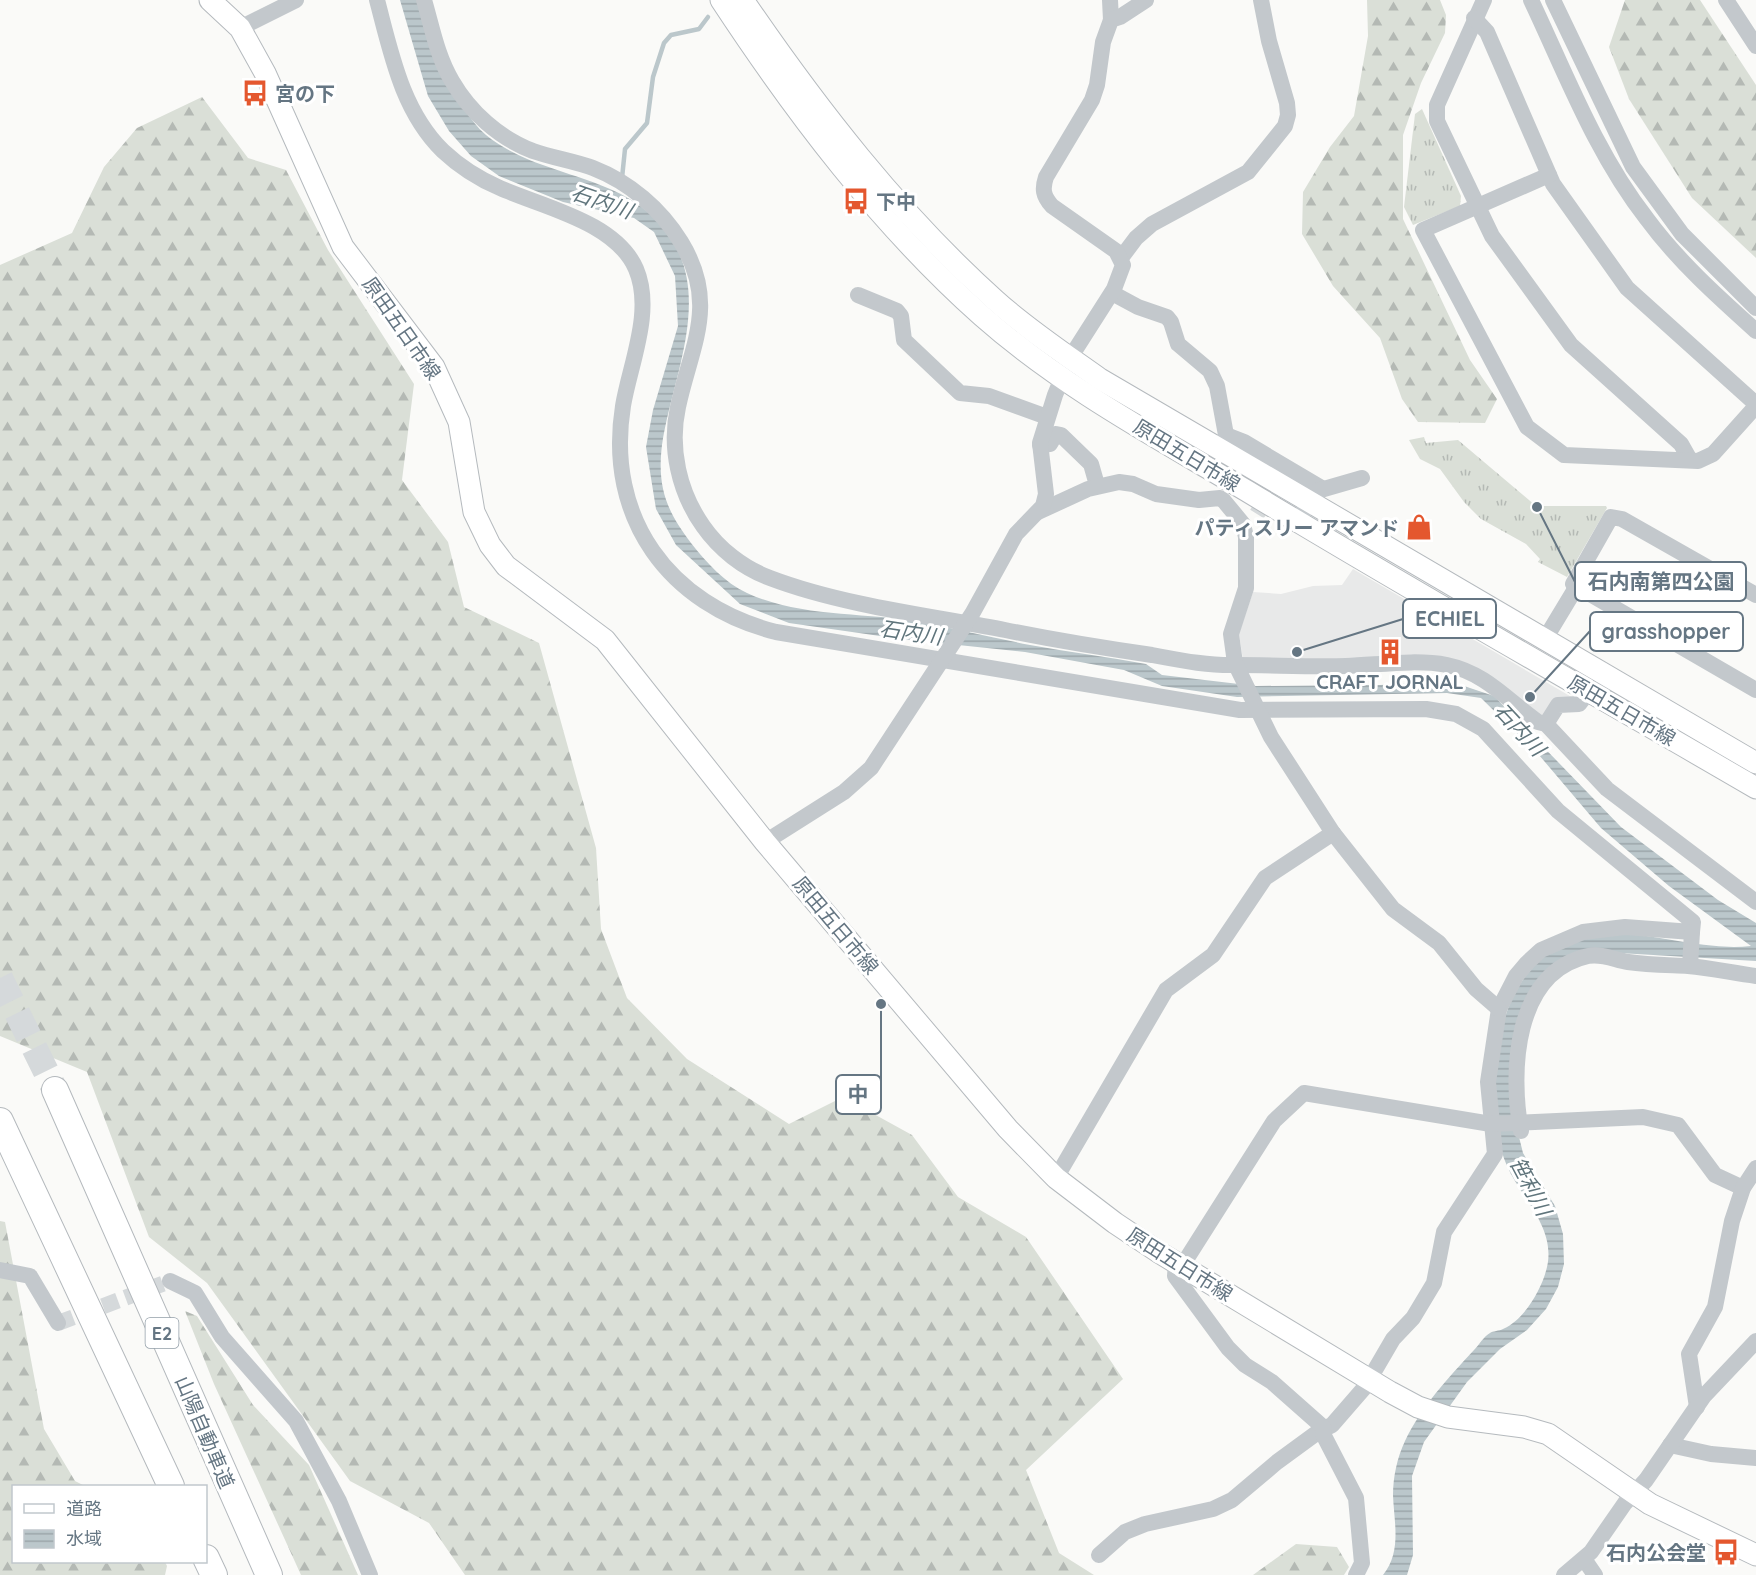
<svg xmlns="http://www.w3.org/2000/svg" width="1756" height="1575" font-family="Quicksand,'Noto Sans JP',sans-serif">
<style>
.built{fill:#e8e9e9}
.grass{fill:url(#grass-tufts)}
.forest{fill:url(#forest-firs)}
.water{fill:url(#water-rules)}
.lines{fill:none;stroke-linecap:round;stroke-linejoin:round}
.stream{stroke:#bbc7cb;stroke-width:4.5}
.minor-tunnel{stroke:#d5d9db;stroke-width:16;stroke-dasharray:16 8;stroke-linecap:butt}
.highway-tunnel{stroke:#d5d9db;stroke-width:26;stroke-dasharray:26 13;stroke-linecap:butt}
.major-casing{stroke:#b5babe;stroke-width:23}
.highway-casing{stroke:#b4b9bd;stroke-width:28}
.minor{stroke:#c3c8cc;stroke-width:16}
.major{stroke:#fff;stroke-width:21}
.highway{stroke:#fff;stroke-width:26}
.labels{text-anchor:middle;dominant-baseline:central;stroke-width:6;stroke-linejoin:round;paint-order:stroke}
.shield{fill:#fff;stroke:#939fa8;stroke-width:1.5}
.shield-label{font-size:18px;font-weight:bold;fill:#657683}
.poi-label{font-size:20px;font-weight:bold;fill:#657683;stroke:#fff;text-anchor:start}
.street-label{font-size:20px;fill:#657683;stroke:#fff}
.water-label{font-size:21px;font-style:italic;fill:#60757c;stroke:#fff}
.leader{fill:none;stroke:#657683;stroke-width:2}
.callout-dot{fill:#657683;stroke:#fff;stroke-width:2}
.callout{fill:#fff;stroke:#657683;stroke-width:2}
.callout-label{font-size:21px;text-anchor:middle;font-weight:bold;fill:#657683}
</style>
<defs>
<pattern id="grass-tufts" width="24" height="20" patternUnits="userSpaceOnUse" patternTransform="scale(1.5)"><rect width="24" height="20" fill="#dadfd7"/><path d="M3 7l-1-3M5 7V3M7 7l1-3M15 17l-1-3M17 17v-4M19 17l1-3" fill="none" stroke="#b4b9b4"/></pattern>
<pattern id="forest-firs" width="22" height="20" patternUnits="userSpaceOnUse" patternTransform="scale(1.5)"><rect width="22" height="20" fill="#dadfd7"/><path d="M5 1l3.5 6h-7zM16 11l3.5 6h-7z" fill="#b4b9b4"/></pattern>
<pattern id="water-rules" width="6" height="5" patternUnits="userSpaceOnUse" patternTransform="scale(1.5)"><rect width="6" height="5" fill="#bbc7cb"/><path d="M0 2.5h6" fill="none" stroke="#9ca6aa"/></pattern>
</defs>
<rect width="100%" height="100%" fill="#fafaf8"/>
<!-- built -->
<path class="built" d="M 1353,569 L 1575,699 L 1541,719 L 1481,673 L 1243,660 L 1239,634 L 1253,592 L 1281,594 L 1313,586 L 1342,585 Z"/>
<!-- grass -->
<g class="grass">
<path d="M 1422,109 L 1461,196 L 1460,206 L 1413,225 L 1404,207 L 1415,114 Z"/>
<path d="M 1424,437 L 1426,443 L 1458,440 L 1536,506 L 1606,506 L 1607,508 L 1567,577 L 1538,562 L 1540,559 L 1526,544 L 1481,519 L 1464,502 L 1440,469 L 1420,459 L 1409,440 Z"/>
</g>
<!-- forest -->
<g class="forest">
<path d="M 1367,0 L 1440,0 L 1446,15 L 1445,33 L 1421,83 L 1403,135 L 1403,219 L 1470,360 L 1497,399 L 1485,423 L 1418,422 L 1402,399 L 1380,338 L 1333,286 L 1302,234 L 1303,192 L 1330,147 L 1354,116 L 1368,36 Z"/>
<path d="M 1625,0 L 1700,0 L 1756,85 L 1756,258 L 1692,198 L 1629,99 L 1609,47 Z"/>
<path d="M 202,97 L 248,158 L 286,170 L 328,250 L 414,384 L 402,480 L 448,542 L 464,607 L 539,643 L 596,848 L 601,929 L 627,998 L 687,1059 L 789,1124 L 843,1097 L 912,1135 L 958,1197 L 1026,1237 L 1123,1379 L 1026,1470 L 1059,1553 L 1094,1575 L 465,1575 L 429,1523 L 350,1481 L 207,1283 L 149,1237 L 87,1072 L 0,1036 L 0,265 L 72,233 L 104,167 L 137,128 Z"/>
<path d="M 0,1221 L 5,1222 L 44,1429 L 75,1481 L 85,1486 L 14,1486 L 14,1562 L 165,1562 L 167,1566 L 165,1575 L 0,1575 Z"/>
<path d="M 185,1311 L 197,1316 L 253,1405 L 309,1465 L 358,1575 L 301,1575 L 214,1384 Z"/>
<path d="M 1296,1544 L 1337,1547 L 1349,1567 L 1344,1575 L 1253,1575 Z"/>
</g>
<!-- water -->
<path class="water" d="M 400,0 L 418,0 C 434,39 454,108 486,135 C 545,183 633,170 675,245 C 709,306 671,382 662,445 C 657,487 666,510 691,543 C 706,562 725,583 747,593 C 801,618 864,612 921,622 C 957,629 994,638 1030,645 C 1069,652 1108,657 1146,664 L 1162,675 L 1256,686 L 1380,685 L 1449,681 L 1494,696 L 1621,827 L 1718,900 L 1756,923 L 1756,961 L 1602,952 L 1533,990 L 1514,1117 L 1523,1153 L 1555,1206 L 1563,1234 L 1564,1264 L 1558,1287 L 1546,1309 L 1527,1330 L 1500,1349 L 1467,1382 L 1424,1442 L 1412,1476 L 1413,1555 L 1407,1575 L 1383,1575 C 1402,1552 1394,1522 1393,1495 C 1393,1477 1397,1458 1405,1441 C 1421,1407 1448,1378 1474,1350 C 1479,1345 1484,1336 1490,1333 C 1493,1331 1499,1331 1503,1329 C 1525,1319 1542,1289 1547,1267 C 1556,1228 1522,1199 1507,1166 C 1491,1129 1494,1083 1499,1044 C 1508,982 1547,933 1613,933 C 1659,934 1706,951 1751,946 L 1669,886 L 1601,828 L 1539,755 L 1481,698 L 1447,693 L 1237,697 L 1162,686 L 1124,670 L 1025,652 L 901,639 L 789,623 L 740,604 L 676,545 L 656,509 L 646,447 L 653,410 L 678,326 L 675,276 L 654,232 L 634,218 L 563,202 L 499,176 L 471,156 L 449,131 L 428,96 Z"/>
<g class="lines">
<!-- stream -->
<path class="stream" d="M 622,178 L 625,149 L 647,123 L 653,77 L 664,43 L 671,35 L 699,29 L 708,17"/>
<!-- minor-tunnel -->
<g class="minor-tunnel">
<path d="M 1257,514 L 1283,472"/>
<path d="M 58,1323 L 170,1281"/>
</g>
<!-- highway-tunnel -->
<path class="highway-tunnel" d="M 0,978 L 55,1090"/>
<!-- major casing -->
<g class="major-casing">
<g id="major">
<path d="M 210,0 L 240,28 L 265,73 L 343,247 L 434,367 L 459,422 L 474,512 L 490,545 L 506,566 L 605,640 L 765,842 L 1008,1129 L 1056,1178 L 1115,1223 L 1160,1253 L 1390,1392 L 1418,1407 L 1448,1417 L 1524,1427 L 1548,1434 L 1650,1504 L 1756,1555"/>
<path d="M 721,0 C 796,114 880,225 982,316 C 1061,386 1156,437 1247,491 C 1415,593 1586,689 1756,788"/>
<path d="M 743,0 C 816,107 898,213 995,300 C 1027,329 1065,354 1100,379 L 1756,763"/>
</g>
</g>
<!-- highway casing -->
<g class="highway-casing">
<g id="highway">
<path d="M 55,1090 L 269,1575"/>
<path d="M 0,1121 L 171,1486"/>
<path d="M 206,1558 L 214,1575"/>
</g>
</g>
<!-- minor -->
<g class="minor">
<path d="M 377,0 C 391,53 402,111 443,151 C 460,167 479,179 500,188 C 543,207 616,222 636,269 C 654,311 630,364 623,406 C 605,518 669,605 776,632 L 1240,710 L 1426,709 L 1456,714 L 1483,729 L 1558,811 L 1693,922 L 1692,932 L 1625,927 L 1583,932 L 1541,950 L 1527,963 L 1516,976 L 1499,1009 L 1488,1082 L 1495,1154 L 1444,1232 L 1434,1283 L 1413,1318 L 1393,1339 L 1365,1387 L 1332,1425 L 1318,1432 L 1277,1462 L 1232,1500 L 1213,1509 L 1145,1524 L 1125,1532 L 1099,1555"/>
<path d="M 424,0 C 432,27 437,56 452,81 C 470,112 499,138 533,151 C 553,158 574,161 593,168 C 629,182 661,209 681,242 C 719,304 691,346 678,407 C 669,448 679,492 703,526 C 719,549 743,568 770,578 C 841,605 930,616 1005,630 C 1054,640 1103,648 1152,655 C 1179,660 1208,666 1237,665 C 1273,665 1309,667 1346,666 C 1378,665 1415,659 1447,665 C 1486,673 1508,701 1538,722 L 1546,724 L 1607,789 L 1756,902"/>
<path d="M 1110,0 L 1111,20"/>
<path d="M 1484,0 L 1437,105 L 1437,121 L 1492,236 L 1571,345 L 1681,444 L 1690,460"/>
<path d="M 1531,0 C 1566,74 1596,154 1647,219 C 1678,261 1717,296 1756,331"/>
<path d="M 1553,0 L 1633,167 L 1682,234 L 1756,308"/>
<path d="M 1726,0 L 1756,46"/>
<path d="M 1474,18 L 1487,32 L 1553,184 L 1627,288 L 1756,404"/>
<path d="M 240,28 L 296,0"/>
<path d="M 1549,175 L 1423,230 L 1527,427 L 1564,455 L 1698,461 L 1713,454 L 1756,406"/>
<path d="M 1121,258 L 1136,238 L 1152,224 L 1248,172 L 1285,126 L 1288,115 L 1287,103 L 1269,41 L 1261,0"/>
<path d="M 1112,293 L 1138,307 L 1167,317 L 1171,322 L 1178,344 L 1210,371 L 1217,386 L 1226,435 L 1220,449"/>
<path d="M 858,295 L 897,311 L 901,316 L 904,340 L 960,393 L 989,396 L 1047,417"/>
<path d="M 1226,435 L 1244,442 L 1323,489"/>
<path d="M 1040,445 L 1050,444 L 1056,434 L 1061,435 L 1091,464 L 1097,485"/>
<path d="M 1038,512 L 1088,489 L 1119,482 L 1133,484 L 1156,494 L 1199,500 L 1220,498 L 1224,501 L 1243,524 L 1246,537 L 1246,588 L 1231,634 L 1235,663 L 1271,737 L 1333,833 L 1393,909 L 1439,943 L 1476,989 L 1499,1009"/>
<path d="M 1297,521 L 1317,491 L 1362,478"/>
<path d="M 1756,595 L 1622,519 L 1611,517 L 1573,584 L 1756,690"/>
<path d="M 1545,639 L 1577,586"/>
<path d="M 1546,724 L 1558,705 L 1579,704 L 1589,691"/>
<path d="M 765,842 L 844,792 L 871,768 L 972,614 L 1016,534 L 1043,506 L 1046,494 L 1040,443 L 1055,395 L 1070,358 L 1114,289 L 1123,265 L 1116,251 L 1052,206 C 1043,196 1042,189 1046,177 L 1092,100 L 1097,85 L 1103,42 L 1111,20 L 1120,17 L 1146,0"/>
<path d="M 1690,966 L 1692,932"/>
<path d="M 1521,1131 C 1510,1072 1514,972 1588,956 C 1602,953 1615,960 1628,962 C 1648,965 1668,965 1688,966 C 1711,968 1733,973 1756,976"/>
<path d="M 1056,1178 L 1166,990 L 1213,955 L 1265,878 L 1333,833"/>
<path d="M 1176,1263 L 1175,1276 L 1228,1348 L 1245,1365 L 1272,1382 L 1324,1428 L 1323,1434 L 1356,1498 L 1362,1563 L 1356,1575"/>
<path d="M 1182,1266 L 1274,1121 L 1304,1093 L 1491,1124 L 1643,1117 L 1678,1125 L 1715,1175 L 1743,1188"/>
<path d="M 0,1270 L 30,1276 L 58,1323"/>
<path d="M 170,1281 L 195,1293 L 222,1337 L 296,1421 L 339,1501 L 370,1575"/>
<path d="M 1697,1407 L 1689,1354 L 1715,1307 L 1732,1221 L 1743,1188 L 1756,1168"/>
<path d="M 1670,1445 L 1711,1454 L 1756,1458"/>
<path d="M 1584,1559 L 1595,1575"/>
<path d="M 1564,1575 L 1591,1552 L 1625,1503 L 1646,1480 L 1704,1396 L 1756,1341"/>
</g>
<!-- major -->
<use href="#major" class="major"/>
<!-- highway -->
<use href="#highway" class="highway"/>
</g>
<!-- icons -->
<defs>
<g id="bus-bare" transform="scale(2.07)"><path d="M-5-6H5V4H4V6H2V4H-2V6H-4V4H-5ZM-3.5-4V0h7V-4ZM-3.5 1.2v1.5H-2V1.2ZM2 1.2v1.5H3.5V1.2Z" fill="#e4572e" stroke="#fff" stroke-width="2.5" paint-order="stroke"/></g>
<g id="shop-bare" transform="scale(2.07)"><path d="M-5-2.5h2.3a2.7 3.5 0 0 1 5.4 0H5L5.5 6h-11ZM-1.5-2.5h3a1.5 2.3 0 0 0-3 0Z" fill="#e4572e" stroke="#fff" stroke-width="2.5" paint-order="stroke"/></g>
<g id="building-bare" transform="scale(2.07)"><path d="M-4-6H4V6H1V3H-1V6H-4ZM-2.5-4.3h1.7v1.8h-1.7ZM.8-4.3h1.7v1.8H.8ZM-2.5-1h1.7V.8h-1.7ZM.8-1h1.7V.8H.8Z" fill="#e4572e" stroke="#fff" stroke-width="2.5" paint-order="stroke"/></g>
</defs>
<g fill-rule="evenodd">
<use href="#bus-bare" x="255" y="93"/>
<use href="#bus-bare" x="856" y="201"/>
<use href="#shop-bare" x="1419" y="527"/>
<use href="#building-bare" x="1390" y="652"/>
<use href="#bus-bare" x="1726" y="1552"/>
</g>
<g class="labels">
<!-- shield labels -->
<rect class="shield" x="145.5" y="1318" width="33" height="30" rx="4.5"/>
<g class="shield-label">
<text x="162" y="1333">E2</text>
</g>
<!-- poi labels -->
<g class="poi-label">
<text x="275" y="93">宮の下</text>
<text x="876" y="201">下中</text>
<text x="1399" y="527" text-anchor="end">パティスリー アマンド</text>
<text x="1390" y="681" text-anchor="middle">CRAFT JORNAL</text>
<text x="1706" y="1552" text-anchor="end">石内公会堂</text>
</g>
<!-- street labels -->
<g class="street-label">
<text transform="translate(402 328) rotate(55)">原田五日市線</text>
<text transform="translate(1187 455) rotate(31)">原田五日市線</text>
<text transform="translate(1622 710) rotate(30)">原田五日市線</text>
<text transform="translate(836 925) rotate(50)">原田五日市線</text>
<text transform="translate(1180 1264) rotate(32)">原田五日市線</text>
<text transform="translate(205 1432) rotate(67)">山陽自動車道</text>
</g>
<!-- water labels -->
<g class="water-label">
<text transform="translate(602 201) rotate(19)">石内川</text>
<text transform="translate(911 632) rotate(8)">石内川</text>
<text transform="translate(1520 729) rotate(47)">石内川</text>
<text transform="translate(1531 1186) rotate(62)">笹利川</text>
</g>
</g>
<!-- callouts -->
<path class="leader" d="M1537 507L1575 582M1297 652L1403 619M1530 697L1590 631M881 1004L881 1095"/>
<g class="callout-dot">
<circle cx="1537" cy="507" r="6"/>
<circle cx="1297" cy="652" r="6"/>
<circle cx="1530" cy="697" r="6"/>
<circle cx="881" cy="1004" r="6"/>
</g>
<g class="callout">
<rect x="1575" y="562" width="171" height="39" rx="6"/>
<rect x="1403" y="599" width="93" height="39" rx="6"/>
<rect x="1590" y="612" width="153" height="39" rx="6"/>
<rect x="836" y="1075" width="45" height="39" rx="6"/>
</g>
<g class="callout-label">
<text x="1661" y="589">石内南第四公園</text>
<text x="1450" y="626">ECHIEL</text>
<text x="1666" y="639">grasshopper</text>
<text x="858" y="1102">中</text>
</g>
<!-- legend -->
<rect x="12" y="1485" width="195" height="78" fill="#ffffff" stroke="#c1c8cd" stroke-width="1.5"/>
<rect x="24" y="1504" width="30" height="9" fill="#ffffff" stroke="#c1c8cd" stroke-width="1.5"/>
<text x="66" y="1515" font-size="18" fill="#657683">道路</text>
<rect x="24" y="1530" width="30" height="18" fill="url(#water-rules)" stroke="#c1c8cd" stroke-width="1.5"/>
<text x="66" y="1545" font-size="18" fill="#657683">水域</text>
</svg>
